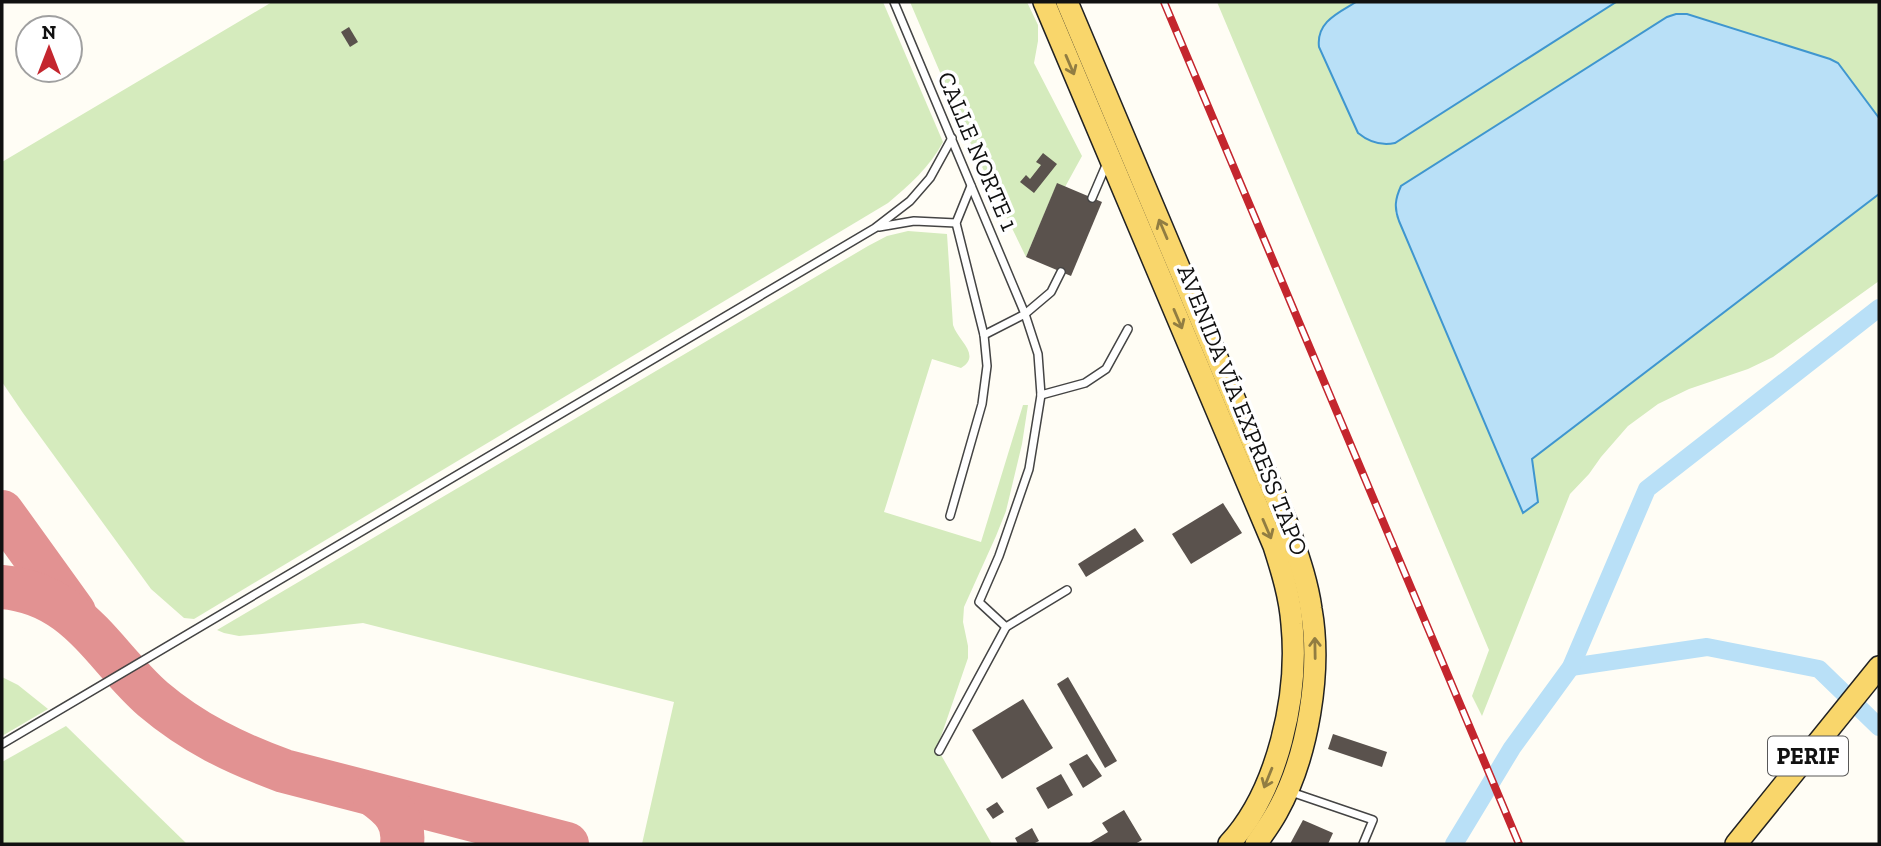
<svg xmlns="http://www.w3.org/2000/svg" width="1881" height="846" font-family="'Zilla Slab',serif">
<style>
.green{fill:#d5ebbd}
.water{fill:#b9e0f7;stroke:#3f96cf;stroke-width:2}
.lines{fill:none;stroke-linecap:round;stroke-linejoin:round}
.canal{stroke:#b9e0f7;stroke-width:18}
.taxiway{stroke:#e29292;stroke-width:44}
.building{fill:#5a524d}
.lane-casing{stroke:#444;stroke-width:10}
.primary-casing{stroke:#222;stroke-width:24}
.lane{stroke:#fff;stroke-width:7}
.primary{stroke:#f9d66b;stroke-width:21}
.rail-casing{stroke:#c4262e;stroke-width:8}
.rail{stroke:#fff;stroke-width:5;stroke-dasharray:16;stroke-linecap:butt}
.oneway{stroke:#917d42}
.labels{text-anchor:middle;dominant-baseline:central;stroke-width:7;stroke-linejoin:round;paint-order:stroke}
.shield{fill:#fff;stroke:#585858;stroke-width:2}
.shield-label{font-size:23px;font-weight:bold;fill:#111}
.street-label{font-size:24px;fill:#111;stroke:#fff}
</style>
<rect width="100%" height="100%" fill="#fffdf5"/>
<!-- green -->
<g class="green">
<path d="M 272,2 L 883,2 L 943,142 C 930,167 909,185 888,203 L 194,619 L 184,618 L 151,589 L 23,413 L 2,382 L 2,162 Z"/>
<path d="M 910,2 L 1027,2 L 1038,25 L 1038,41 L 1034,63 L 1082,156 L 1065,187 L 1057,184 L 1026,257 L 969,140 Z"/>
<path d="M 1217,2 L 1356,2 L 1330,18 L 1396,143 L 1616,2 L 1879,2 L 1879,118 L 1838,63 L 1830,59 L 1687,14 L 1676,14 L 1395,212 L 1523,513 L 1538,502 L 1532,459 L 1879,194 L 1879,281 L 1773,357 L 1748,369 L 1689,389 L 1658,404 L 1628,426 L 1601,457 L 1589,474 L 1570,494 L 1482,716 L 1472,696 L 1489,650 Z"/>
<path d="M 908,231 L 947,234 L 953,325 C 958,341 982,355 961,368 L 932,359 L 884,512 L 981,542 L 1023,405 L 1028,405 L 1022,444 L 1006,511 L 996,536 L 964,607 L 963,622 L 968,646 L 968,658 L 937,748 L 992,844 L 642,844 L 674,702 L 363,623 L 262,634 L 239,636 L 224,633 L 217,630 L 868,246 L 887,236 Z"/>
<path d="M 2,677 L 18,685 L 48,709 L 2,736 Z"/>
<path d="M 66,726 L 187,844 L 2,844 L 2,762 Z"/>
</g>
<!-- water -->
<g class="water">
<path d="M 1356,2 L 1616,2 L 1395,143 C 1381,146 1369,142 1358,133 L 1319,47 C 1316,22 1338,13 1356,2 Z"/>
<path d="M 1676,14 L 1687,14 L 1830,59 L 1838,63 L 1879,118 L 1879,194 L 1532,459 L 1538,502 L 1523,513 L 1399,221 C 1394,208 1395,199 1401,186 L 1667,17 Z"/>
</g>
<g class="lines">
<!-- canal -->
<g class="canal">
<path d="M 1571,667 L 1707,647 L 1819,669 L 1879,727"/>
<path d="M 1454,844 L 1512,748 L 1571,667 L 1647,489 L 1879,308"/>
</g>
<!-- taxiway -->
<g class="taxiway">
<path d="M 2,512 L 74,612"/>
<path d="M 2,587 C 77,593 103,655 153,699 C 193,733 235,753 284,771 L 567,844"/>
<path d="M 374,795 C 392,808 405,820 402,844"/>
</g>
</g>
<!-- building -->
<g class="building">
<path d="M 349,27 L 358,42 L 350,47 L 341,32 Z"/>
<path d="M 1043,153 L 1057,164 L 1034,193 L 1020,182 L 1026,175 L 1030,179 L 1041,165 L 1036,162 Z"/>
<path d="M 1057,183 L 1102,202 L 1071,276 L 1026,257 Z"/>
<path d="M 1223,503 L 1242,533 L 1191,564 L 1172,534 Z"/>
<path d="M 1135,528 L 1144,541 L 1086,577 L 1078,564 Z"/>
<path d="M 1068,677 L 1117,761 L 1105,768 L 1057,684 Z"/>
<path d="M 1023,699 L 1053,748 L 1002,779 L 972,730 Z"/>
<path d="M 1333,734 L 1387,752 L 1382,767 L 1328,749 Z"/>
<path d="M 1087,754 L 1102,776 L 1083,788 L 1069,764 Z"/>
<path d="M 1061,774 L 1073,795 L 1048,809 L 1036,788 Z"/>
<path d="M 997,802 L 1004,812 L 993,819 L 986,809 Z"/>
<path d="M 1124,810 L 1142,840 L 1135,844 L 1088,844 L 1108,832 L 1102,823 Z"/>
<path d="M 1303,820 L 1333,833 L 1328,844 L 1290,844 Z"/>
<path d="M 1032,828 L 1039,841 L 1033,844 L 1018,844 L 1015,838 Z"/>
</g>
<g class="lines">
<!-- lane casing -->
<g class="lane-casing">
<g id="lane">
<path d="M 894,2 L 1025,314 L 1038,354 L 1041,395 L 1029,469 L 999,556 L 979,602 L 1006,627"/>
<path d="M 1092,198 L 1107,163"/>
<path d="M 879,227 L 914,221 L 956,223"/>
<path d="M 984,335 L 1025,314 L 1051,292 L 1061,272"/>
<path d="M 1041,395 L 1085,383 L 1106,369 L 1128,329"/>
<path d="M 950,516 L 982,404 L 987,366 L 984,335 L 956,223 L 971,186"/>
<path d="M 2,744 L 875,228 L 910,201 L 930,178 L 952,138"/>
<path d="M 939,751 L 1006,627 L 1067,590"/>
<path d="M 1291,792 L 1373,820 L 1363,844"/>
</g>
</g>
<!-- primary casing -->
<g class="primary-casing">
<g id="primary">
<path d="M 1044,2 L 1274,546 C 1282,571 1290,597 1292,624 C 1299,695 1278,791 1229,844"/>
<path d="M 1067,2 L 1288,526 C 1297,553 1307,580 1311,609 C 1322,671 1308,757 1277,812 C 1271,823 1263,834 1256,844"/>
<path d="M 1736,844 L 1879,667"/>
</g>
</g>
<!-- lane -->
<use href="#lane" class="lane"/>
<!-- primary -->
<use href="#primary" class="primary"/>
<!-- rail casing -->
<g class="rail-casing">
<path id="rail" d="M 1164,2 L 1519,844"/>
</g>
<!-- rail -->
<use href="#rail" class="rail"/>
</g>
<!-- one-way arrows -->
<defs><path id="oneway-shaft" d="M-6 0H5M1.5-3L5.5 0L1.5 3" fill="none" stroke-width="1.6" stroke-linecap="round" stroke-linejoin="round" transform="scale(1.75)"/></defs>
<g class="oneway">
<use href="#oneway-shaft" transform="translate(1070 65) rotate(67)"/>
<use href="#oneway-shaft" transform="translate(1163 229) rotate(-113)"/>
<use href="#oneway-shaft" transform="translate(1178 319) rotate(67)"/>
<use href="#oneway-shaft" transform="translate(1267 529) rotate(67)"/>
<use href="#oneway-shaft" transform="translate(1315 648) rotate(-91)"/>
<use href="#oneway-shaft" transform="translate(1268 778) rotate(112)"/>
</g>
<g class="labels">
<!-- shield labels -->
<rect class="shield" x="1768" y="736.5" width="80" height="39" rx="5"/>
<g class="shield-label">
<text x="1808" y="756">PERIF</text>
</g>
<!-- street labels -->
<g class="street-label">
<text transform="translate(978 151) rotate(67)">CALLE NORTE 1</text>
<text transform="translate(1243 410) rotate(68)">AVENIDA VÍA EXPRESS TAPO</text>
</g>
</g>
<!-- border -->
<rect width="1881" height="846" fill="none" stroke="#111111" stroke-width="7"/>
<!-- north arrow -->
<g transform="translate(49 49)"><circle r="33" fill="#ffffff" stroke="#a0a0a0" stroke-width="2"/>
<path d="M0-5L12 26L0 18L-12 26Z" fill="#c4262e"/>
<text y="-10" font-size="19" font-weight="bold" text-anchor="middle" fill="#111111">N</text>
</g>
</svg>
